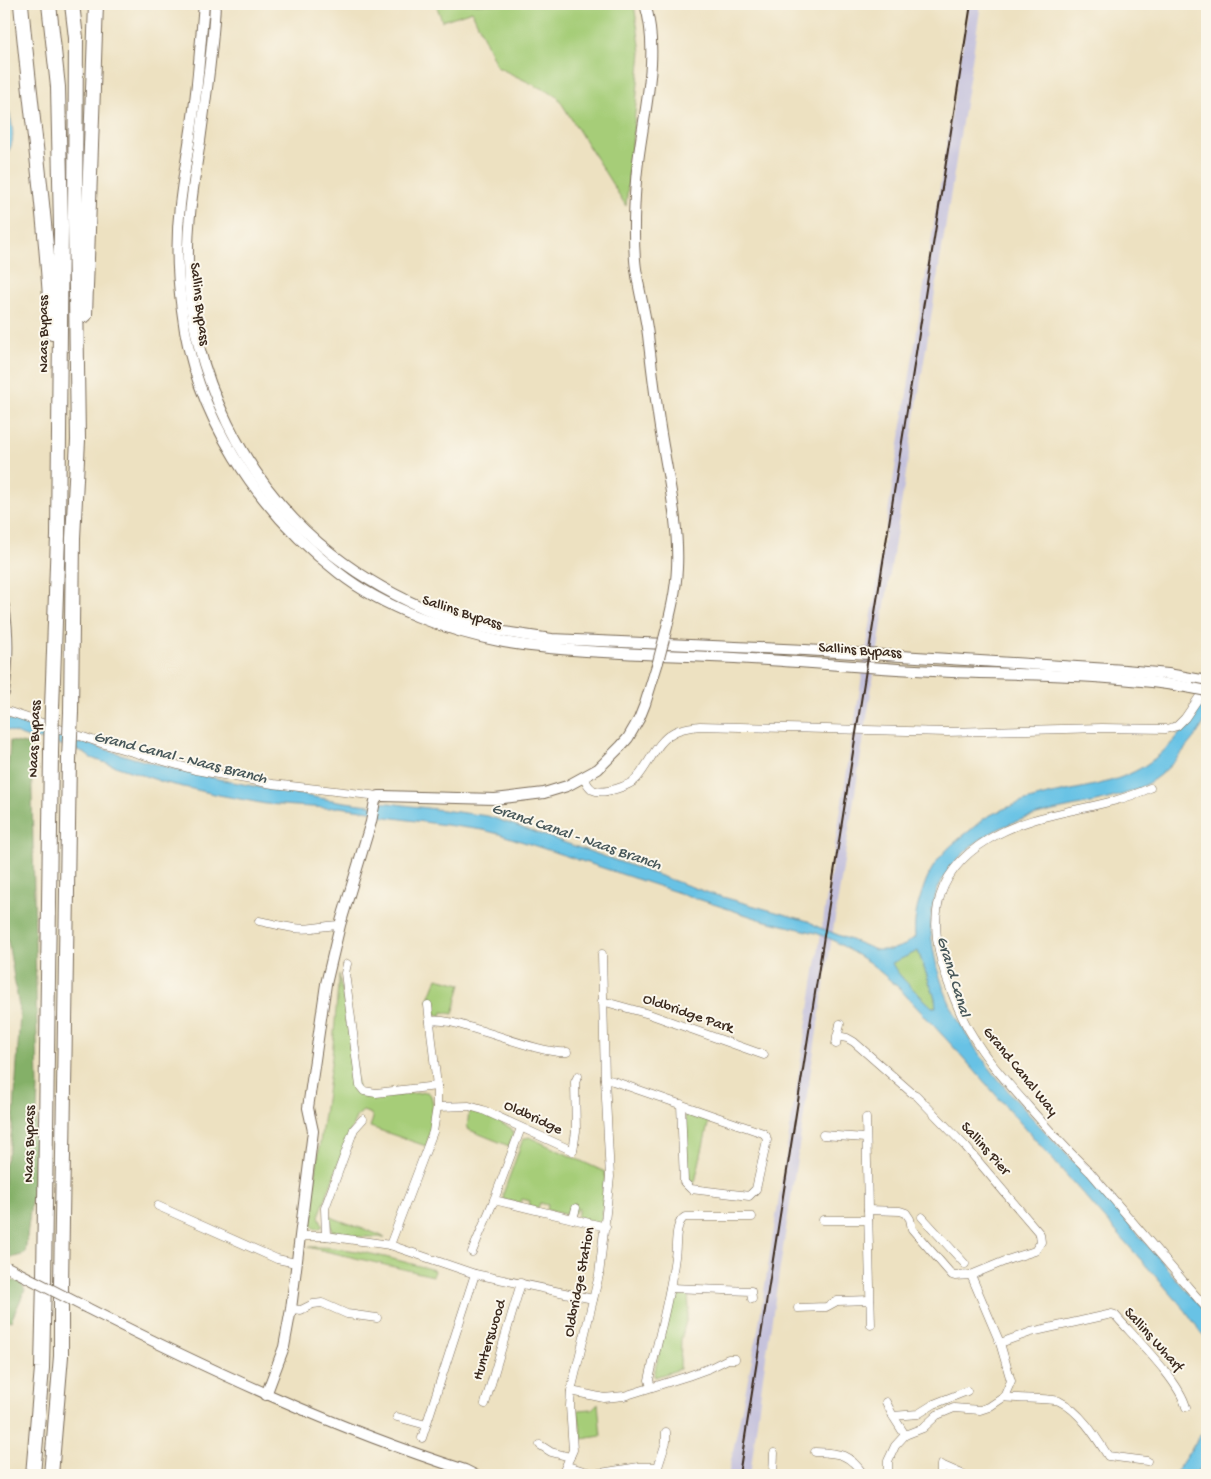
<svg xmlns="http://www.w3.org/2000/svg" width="1211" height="1479" font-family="'Gochi Hand',sans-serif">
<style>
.industrial{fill:#c3c0db}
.green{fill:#a6cd78;stroke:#707c4b}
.forest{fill:#84b068;stroke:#606d43}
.water{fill:#67c2e5;stroke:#517682;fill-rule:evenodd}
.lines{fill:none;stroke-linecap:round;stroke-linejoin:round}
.street-casing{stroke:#796a57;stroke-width:9}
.secondary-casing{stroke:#796a57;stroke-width:12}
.highway-casing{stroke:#796a57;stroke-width:16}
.street{stroke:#fff;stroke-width:8}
.secondary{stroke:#fff;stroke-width:10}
.highway{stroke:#fff;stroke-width:14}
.rail{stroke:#3b2a1e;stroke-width:2}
.secondary-bridge-casing{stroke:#796a57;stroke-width:12;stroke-linecap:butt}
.highway-bridge-casing{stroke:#796a57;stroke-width:16;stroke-linecap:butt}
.secondary-bridge{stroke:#fff;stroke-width:10}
.highway-bridge{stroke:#fff;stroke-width:14}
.labels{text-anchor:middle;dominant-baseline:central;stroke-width:4;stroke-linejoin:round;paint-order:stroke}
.street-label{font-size:15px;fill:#3b2a1e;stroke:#fbf7ec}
.water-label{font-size:16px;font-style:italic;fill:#48585a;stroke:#fbf7ec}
</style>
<rect width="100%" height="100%" fill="#fbf7ec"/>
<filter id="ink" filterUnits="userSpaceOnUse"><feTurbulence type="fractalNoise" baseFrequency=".02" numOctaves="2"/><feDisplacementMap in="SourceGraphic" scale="10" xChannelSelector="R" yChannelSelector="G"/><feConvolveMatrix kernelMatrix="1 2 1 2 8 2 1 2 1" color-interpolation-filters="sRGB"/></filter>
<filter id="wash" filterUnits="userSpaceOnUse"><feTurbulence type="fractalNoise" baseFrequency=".0096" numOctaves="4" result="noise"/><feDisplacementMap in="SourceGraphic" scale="20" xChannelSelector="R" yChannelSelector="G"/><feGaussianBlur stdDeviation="1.12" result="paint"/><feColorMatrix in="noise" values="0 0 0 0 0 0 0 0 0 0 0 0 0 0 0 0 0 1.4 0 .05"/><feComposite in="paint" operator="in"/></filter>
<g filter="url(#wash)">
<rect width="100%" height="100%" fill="#ede1c1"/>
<!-- industrial -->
<path class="industrial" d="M 969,4 L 981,4 L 823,993 L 763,1376 L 750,1475 L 728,1475 L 757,1336 Z"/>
<!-- green -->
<g class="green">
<path d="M 436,4 L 634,4 L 641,52 L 626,206 L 557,96 L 497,67 L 472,11 L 442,21 Z"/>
<path d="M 918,951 L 935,998 L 937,1007 L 932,1007 C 920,995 898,977 891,963 Z"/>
<path d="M 339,974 L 358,1089 L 361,1095 L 368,1098 L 428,1092 C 438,1099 430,1136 426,1146 L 370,1127 L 373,1118 L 371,1114 L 363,1111 L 356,1117 L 319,1216 L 323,1226 L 318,1229 L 314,1228 L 309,1221 L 332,1057 Z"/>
<path d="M 437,978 L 461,984 L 453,1014 L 442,1012 L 441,1016 L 434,1013 L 433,1002 L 428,1001 Z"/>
<path d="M 469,1111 L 478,1112 L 511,1128 L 513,1133 L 509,1146 L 467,1129 Z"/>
<path d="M 685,1113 L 709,1120 L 695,1182 L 687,1181 Z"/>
<path d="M 529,1137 L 605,1172 L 602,1220 L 598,1223 L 577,1217 L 579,1207 L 571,1216 L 547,1210 L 548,1205 L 540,1203 L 538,1208 L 529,1206 L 530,1201 L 522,1199 L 520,1203 L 504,1200 L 503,1194 L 523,1139 Z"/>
<path d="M 328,1216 L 385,1237 C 367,1237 348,1238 332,1231 Z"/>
<path d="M 308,1247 C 351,1246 393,1259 434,1270 L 433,1276 Z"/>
<path d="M 676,1291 L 688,1291 L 689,1309 L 681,1340 L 680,1369 L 655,1377 L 654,1375 L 672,1295 Z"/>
<path d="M 598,1403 L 601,1436 L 582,1439 L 578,1410 L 592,1409 Z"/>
</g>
<!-- forest -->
<g class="forest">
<path d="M 10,741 L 31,745 L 38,1088 L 34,1178 L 25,1254 L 11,1258 L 4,1236 L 4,1165 L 9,1151 L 14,1113 L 20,1013 L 5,924 L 5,810 Z"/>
<path d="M 4,1281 L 20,1281 L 25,1290 L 11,1321 L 4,1319 Z"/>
</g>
<!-- water -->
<g class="water">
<path d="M 4,94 C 9,114 21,140 4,157 Z"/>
<path d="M 1207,691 C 1207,699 1209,710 1206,718 C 1202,729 1192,740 1184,750 C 1170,768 1154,782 1133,791 C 1120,796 1105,800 1091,803 C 1043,813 995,820 960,857 C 945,872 935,889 932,910 C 929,926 932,942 935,958 C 953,1045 1028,1112 1086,1175 C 1126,1218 1162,1264 1201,1307 L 1207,1316 L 1207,1341 L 1186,1311 L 959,1053 L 898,987 L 870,963 L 833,940 L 816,933 L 762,920 L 499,834 L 483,830 L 379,816 L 378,812 L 339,807 L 328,808 L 266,804 L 219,795 L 166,783 L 91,758 L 81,751 L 41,739 L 31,739 L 4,729 L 4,719 L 16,721 L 81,744 L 84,742 C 148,765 214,779 280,791 C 313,797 345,803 379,806 L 381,802 L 488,816 L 712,894 L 808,921 L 818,927 L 876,950 L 891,950 L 905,945 L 915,937 C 913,917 919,900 926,881 C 934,861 947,848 964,835 C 971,830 978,823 985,818 C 1006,806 1033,798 1057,793 C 1089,786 1123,782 1150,762 C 1176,744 1192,718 1207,691 ZM 918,951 L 935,998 L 936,1007 L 932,1007 C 920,995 898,977 892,963 Z"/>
<path d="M 1207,1425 L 1207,1459 L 1195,1475 L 1174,1475 Z"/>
</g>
</g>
<g filter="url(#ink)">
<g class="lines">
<!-- street casing -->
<g class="street-casing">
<g id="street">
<path d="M 4,710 L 101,743 L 195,770 L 273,784 L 379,796"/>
<path d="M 584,778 C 587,783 588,787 593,790 C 603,795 630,786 637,778 C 650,763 656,742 674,732 C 681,728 692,727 700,726 L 947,732 L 1102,728 L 1166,729 L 1177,726 L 1185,718 L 1206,687"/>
<path d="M 1150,788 C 1098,812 1038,809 989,839 C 927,876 927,930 951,990 C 957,1006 963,1021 972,1035 C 987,1061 1008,1083 1028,1106 C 1048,1129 1068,1151 1090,1172 L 1207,1309"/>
<path d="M 259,921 C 276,924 296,931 313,928 C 323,927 330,925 340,925"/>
<path d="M 347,964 L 345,973 L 360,1086 L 364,1091 L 376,1093 L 437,1086"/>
<path d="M 602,1001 L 649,1014 L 764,1055"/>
<path d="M 430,1021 C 442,1019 456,1023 468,1027 C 493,1033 544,1054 567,1052"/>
<path d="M 837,1036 L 847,1038 L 854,1042 L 912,1093 L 916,1095 L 966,1147 L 1040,1234 L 1041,1242 L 1035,1251 L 1010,1259 L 971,1275 L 1000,1343 L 1011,1381 L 1004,1397"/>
<path d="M 836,1044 L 840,1024"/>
<path d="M 605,1079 L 613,1081 L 763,1133 L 766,1136 L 767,1140 L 756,1189 L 749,1196 L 691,1189 L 684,1182 L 681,1104"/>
<path d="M 437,1107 L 469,1106 L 483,1110 L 573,1151 L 576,1131 L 575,1082 L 578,1076"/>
<path d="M 866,1118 L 868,1210"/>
<path d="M 823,1135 L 865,1138"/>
<path d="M 494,1200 L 606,1227"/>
<path d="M 158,1206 L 277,1259 L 296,1263"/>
<path d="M 922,1217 L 965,1264"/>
<path d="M 573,1219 L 576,1208"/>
<path d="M 823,1220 L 868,1220"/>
<path d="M 300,1236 L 326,1236 L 390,1245 L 475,1274 L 593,1299"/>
<path d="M 326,1236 L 325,1208 L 354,1129 L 363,1119"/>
<path d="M 390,1245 L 433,1132 L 437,1107 L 437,1086 L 428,1005"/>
<path d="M 472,1252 L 494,1200 L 521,1128"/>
<path d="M 670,1288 L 751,1291 L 752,1299"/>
<path d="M 798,1308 L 826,1307 L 837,1301 L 870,1300"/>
<path d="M 291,1309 L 301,1310 L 313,1304 L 322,1303 L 347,1314 L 377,1318"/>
<path d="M 871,1325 L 868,1210 L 900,1211 L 906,1213 L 910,1219 L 912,1229 L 952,1275 L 955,1276 L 971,1275"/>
<path d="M 1000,1343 L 1031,1332 L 1112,1314 L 1115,1315 C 1135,1338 1179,1380 1186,1407"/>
<path d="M 651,1387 L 649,1380 C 658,1339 670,1298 675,1257 C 677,1246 674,1223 685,1217 L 752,1217"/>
<path d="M 571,1391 L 604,1398 L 624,1396 L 688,1376 L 710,1368 L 728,1359 L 735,1359"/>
<path d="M 1004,1397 C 1016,1399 1052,1398 1059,1401 C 1080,1411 1096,1437 1108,1456 L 1147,1461"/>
<path d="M 886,1402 L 893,1416 L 905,1435"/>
<path d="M 485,1404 L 521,1283"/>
<path d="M 893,1416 L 918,1414 L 934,1404 L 967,1391"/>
<path d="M 397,1417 L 426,1425"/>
<path d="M 422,1438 L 475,1274"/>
<path d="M 540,1445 L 551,1452 L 570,1457"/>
<path d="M 815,1452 C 841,1453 849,1454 864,1475"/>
<path d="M 567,1466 L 594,1474 L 639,1467 L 658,1467 L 666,1442 L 666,1432"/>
<path d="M 562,1475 L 573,1450 L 570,1406 L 571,1391 L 599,1275 L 610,1177 L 605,1079 L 602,954"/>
<path d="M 773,1475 L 774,1453"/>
<path d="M 888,1475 L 888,1461 L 895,1446 L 905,1435 L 923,1428 L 937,1415 L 954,1408 L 980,1410 L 989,1407 L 1004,1397"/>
<path d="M 941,1475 L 941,1465 L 964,1475"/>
<path d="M 1202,1475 L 1207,1468"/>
</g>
</g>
<!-- secondary casing -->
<g class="secondary-casing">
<g id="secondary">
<path d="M 204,4 C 201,36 199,69 195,101 C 191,136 184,170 180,205 C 176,239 177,275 182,310 C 194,414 257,510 339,573 C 382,607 450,632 504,642 C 531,647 558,649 586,651 C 635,654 685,656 735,658 C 808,662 880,669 952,672 C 1032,675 1113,674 1192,688"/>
<path d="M 215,4 C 213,50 206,96 200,141 C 194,182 187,221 188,262 C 189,372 245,486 332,554 C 364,579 400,599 438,614 C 474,628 513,634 552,639 L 805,650 L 1125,670 L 1168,674 L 1207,681"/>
<path d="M 645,4 C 662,59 640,124 636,181 C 634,207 633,234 635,260 C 637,285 645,310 648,335 C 652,370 656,405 662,440 C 669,482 679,525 677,568 C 676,592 670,615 664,639"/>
<path d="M 4,606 C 9,635 8,665 4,693"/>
<path d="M 87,1308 C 209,1370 334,1428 465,1470 L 475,1475"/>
<path d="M 266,1395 L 284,1347 L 291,1309 L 313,1131 L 308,1108 L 326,984 L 340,925 L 371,822 L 375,801 L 379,796 L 382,796 L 495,799 L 544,793 L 567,786 L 598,769 L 621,746 L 628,738 L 639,719 L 645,704 L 658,662"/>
</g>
</g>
<!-- highway casing -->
<g class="highway-casing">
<g id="highway">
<path d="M 21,4 C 31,114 47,223 52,333"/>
<path d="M 49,4 L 58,87 L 61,226 L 58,536 L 52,708"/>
<path d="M 85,315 L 96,4"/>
<path d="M 71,712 L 73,538 L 78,440 L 75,218 L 76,38 L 72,4"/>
<path d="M 33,1475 L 42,1368 L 44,1279 L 51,753"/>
<path d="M 51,1475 L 61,1356 L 61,1286 L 69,759"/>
</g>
</g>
<!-- street -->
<use href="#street" class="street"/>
<!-- secondary -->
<use href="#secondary" class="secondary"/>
<!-- highway -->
<use href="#highway" class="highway"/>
<!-- rail -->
<path class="rail" d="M 739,1475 L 971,4"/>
<!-- secondary-bridge casing -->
<g class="secondary-bridge-casing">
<g id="secondary-bridge">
<path d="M 658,662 L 664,639"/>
<path d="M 1192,688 L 1207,691"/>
<path d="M 7,1267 L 87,1308"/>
</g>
</g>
<!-- highway-bridge casing -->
<g class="highway-bridge-casing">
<g id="highway-bridge">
<path d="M 51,753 L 52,708"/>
<path d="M 69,759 L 71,712"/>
</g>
</g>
<!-- secondary-bridge -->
<use href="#secondary-bridge" class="secondary-bridge"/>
<!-- highway-bridge -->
<use href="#highway-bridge" class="highway-bridge"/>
</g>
</g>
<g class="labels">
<!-- street labels -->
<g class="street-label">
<text transform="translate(199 304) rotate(83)">Sallins Bypass</text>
<text transform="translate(44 334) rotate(-90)">Naas Bypass</text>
<text transform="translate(462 613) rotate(18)">Sallins Bypass</text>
<text transform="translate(860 651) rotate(4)">Sallins Bypass</text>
<text transform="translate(35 739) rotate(-88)">Naas Bypass</text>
<text transform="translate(688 1014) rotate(19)">Oldbridge Park</text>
<text transform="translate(1020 1072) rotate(51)">Grand Canal Way</text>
<text transform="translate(533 1118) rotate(25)">Oldbridge</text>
<text transform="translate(30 1144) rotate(-89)">Naas Bypass</text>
<text transform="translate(985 1149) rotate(48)">Sallins Pier</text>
<text transform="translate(580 1282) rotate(-79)">Oldbridge Station</text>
<text transform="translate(490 1340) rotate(-73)">Hunterswood</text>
<text transform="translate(1153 1340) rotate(48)">Sallins Wharf</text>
</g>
<!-- water labels -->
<g class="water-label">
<text transform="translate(180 759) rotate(14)">Grand Canal - Naas Branch</text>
<text transform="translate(576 838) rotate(19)">Grand Canal - Naas Branch</text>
<text transform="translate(952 977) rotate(73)">Grand Canal</text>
</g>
</g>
<!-- margin -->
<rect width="1211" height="1479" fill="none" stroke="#fbf7ec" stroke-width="20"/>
</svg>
